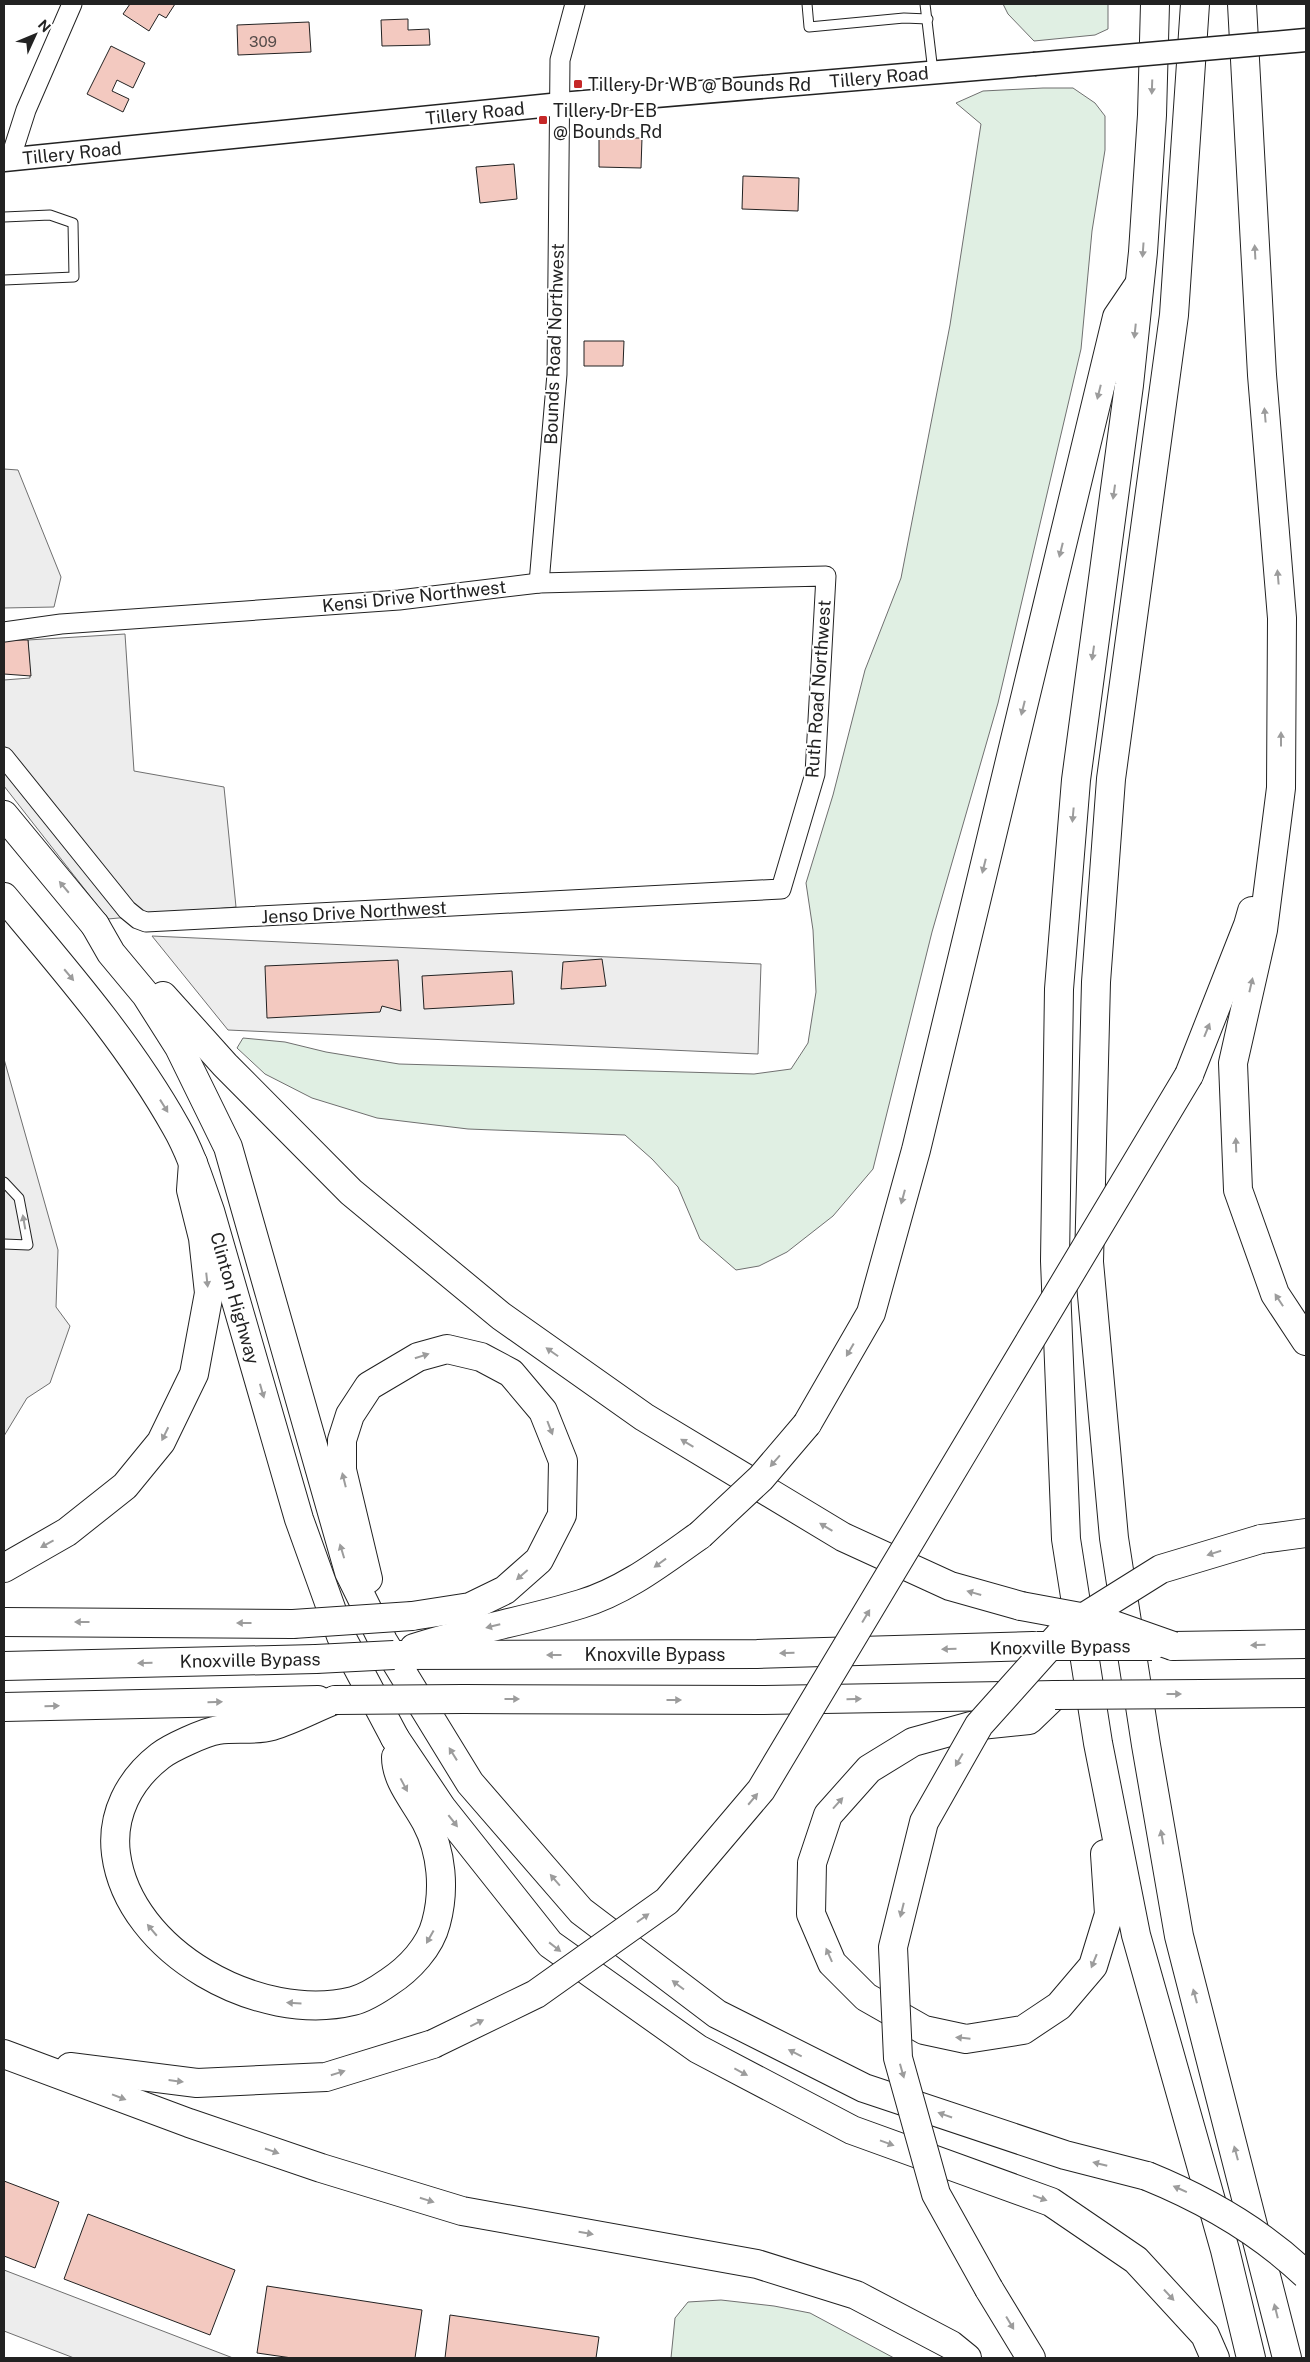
<svg xmlns="http://www.w3.org/2000/svg" width="1310" height="2362" font-family="'Public Sans',sans-serif">
<style>
.green{fill:#e0efe3;stroke:#6f6f6f}
.parking{fill:#ededed;stroke:#6f6f6f}
.building{fill:#f3c9c0;stroke:#222}
.lines{fill:none;stroke-linecap:round;stroke-linejoin:round}
.service-casing{stroke:#222;stroke-width:11}
.minor-casing{stroke:#222;stroke-width:21}
.tertiary-casing{stroke:#222;stroke-width:25}
.trunk-casing{stroke:#222;stroke-width:30}
.motorway-casing{stroke:#222;stroke-width:30}
.service{stroke:#fff;stroke-width:9}
.minor{stroke:#fff;stroke-width:19}
.tertiary{stroke:#fff;stroke-width:22}
.trunk{stroke:#fff;stroke-width:28}
.motorway{stroke:#fff;stroke-width:28}
.tertiary-bridge-casing{stroke:#222;stroke-width:25;stroke-linecap:butt}
.motorway-bridge-casing{stroke:#222;stroke-width:30;stroke-linecap:butt}
.tertiary-bridge{stroke:#fff;stroke-width:22}
.motorway-bridge{stroke:#fff;stroke-width:28}
.oneway{fill:#9c9c9c}
.poi-dot{fill:#c62828;stroke:#fff;stroke-width:2}
.labels{text-anchor:middle;dominant-baseline:central;stroke-width:4;stroke-linejoin:round;paint-order:stroke}
.number-label{font-size:15px;fill:#564c4a}
.street-label{font-size:18px;fill:#222;stroke:#fff}
.poi-label{font-size:18px;fill:#222;stroke:#fff;text-anchor:start}
</style>
<rect width="100%" height="100%" fill="#fff"/>
<!-- green -->
<g class="green">
<path d="M 1003,4 L 1108,4 L 1108,29 L 1095,35 L 1034,41 L 1008,14 Z"/>
<path d="M 1043,88 L 1073,88 L 1095,103 L 1105,116 L 1105,150 L 1092,231 L 1081,349 L 998,703 L 932,932 L 873,1169 L 833,1216 L 787,1252 L 759,1266 L 736,1270 L 700,1239 L 678,1187 L 652,1159 L 625,1135 L 468,1129 L 377,1118 L 312,1098 L 265,1074 L 237,1048 L 243,1038 L 285,1042 L 326,1052 L 399,1064 L 754,1074 L 791,1069 L 808,1043 L 816,992 L 813,930 L 806,883 L 833,795 L 865,670 L 901,578 L 950,325 L 981,124 L 956,103 L 983,91 Z"/>
<path d="M 721,2300 L 774,2306 L 810,2313 L 894,2358 L 671,2358 L 675,2318 L 688,2302 Z"/>
</g>
<!-- parking -->
<g class="parking">
<path d="M 4,469 L 18,470 L 61,577 L 54,607 L 4,608 Z"/>
<path d="M 125,634 L 134,771 L 224,787 L 236,907 L 108,919 L 4,786 L 4,680 L 30,678 L 28,640 Z"/>
<path d="M 152,936 L 761,964 L 758,1054 L 228,1030 Z"/>
<path d="M 4,1059 L 58,1250 L 56,1307 L 70,1326 L 50,1383 L 27,1398 L 4,1436 Z"/>
<path d="M 4,2270 L 233,2358 L 74,2358 L 4,2331 Z"/>
</g>
<!-- building -->
<g class="building">
<path d="M 130,4 L 175,4 L 166,18 L 159,14 L 149,31 L 123,14 Z"/>
<path d="M 408,19 L 408,30 L 429,29 L 430,45 L 382,46 L 381,20 Z"/>
<path d="M 309,22 L 311,52 L 238,55 L 237,25 Z"/>
<path d="M 111,46 L 145,63 L 133,88 L 117,80 L 112,91 L 129,99 L 123,112 L 87,94 Z"/>
<path d="M 599,138 L 642,138 L 641,168 L 599,167 Z"/>
<path d="M 514,164 L 517,199 L 480,203 L 476,167 Z"/>
<path d="M 743,176 L 799,178 L 798,211 L 742,209 Z"/>
<path d="M 584,341 L 624,341 L 623,366 L 584,366 Z"/>
<path d="M 4,640 L 28,640 L 31,676 L 4,674 Z"/>
<path d="M 602,959 L 606,986 L 561,989 L 563,962 Z"/>
<path d="M 398,960 L 401,1011 L 382,1006 L 380,1012 L 267,1018 L 265,966 Z"/>
<path d="M 512,971 L 514,1004 L 424,1009 L 422,976 Z"/>
<path d="M 4,2181 L 59,2202 L 35,2268 L 4,2256 Z"/>
<path d="M 88,2214 L 235,2270 L 210,2335 L 64,2279 Z"/>
<path d="M 267,2286 L 422,2310 L 415,2358 L 292,2358 L 257,2353 Z"/>
<path d="M 450,2315 L 599,2337 L 596,2358 L 445,2358 Z"/>
</g>
<g class="lines">
<!-- service casing -->
<g class="service-casing">
<g id="service">
<path d="M 807,4 L 809,27 L 904,18 L 928,19"/>
<path d="M 925,4 L 933,72"/>
<path d="M 4,217 L 50,215 L 73,223 L 74,277 L 4,280"/>
<path d="M 4,1182 L 19,1198 L 28,1245 L 4,1244"/>
</g>
</g>
<!-- minor casing -->
<g class="minor-casing">
<g id="minor">
<path d="M 10,160 L 26,110 L 72,4"/>
<path d="M 539,583 L 557,374 L 560,60 L 575,4"/>
<path d="M 4,632 L 61,624 L 399,600 L 539,583 L 826,576 L 815,774 L 781,889 L 146,922 L 138,919 L 127,910 L 4,757"/>
</g>
</g>
<!-- tertiary casing -->
<g class="tertiary-casing">
<path id="tertiary" d="M 4,160 L 561,104 L 1034,64"/>
</g>
<!-- trunk casing -->
<g class="trunk-casing">
<g id="trunk">
<path d="M 4,815 L 95,925"/>
<path d="M 4,897 C 65,970 129,1043 176,1127 C 191,1153 200,1183 210,1211 L 299,1519 L 341,1636 L 395,1738"/>
</g>
</g>
<!-- motorway casing -->
<g class="motorway-casing">
<g id="motorway">
<path d="M 1155,4 L 1152,115 L 1143,252 L 1129,385 L 1076,780 L 1059,989 L 1055,1261 L 1066,1539 L 1098,1743 L 1136,1935 L 1225,2250 L 1251,2358"/>
<path d="M 1195,4 L 1174,315 L 1111,779 L 1096,982 L 1089,1262 L 1114,1538 L 1146,1745 L 1179,1936 L 1287,2358"/>
<path d="M 1242,4 L 1262,375 L 1282,618 L 1281,788 L 1263,930 L 1233,1063 L 1238,1190 L 1275,1294 L 1306,1341"/>
<path d="M 95,925 L 111,953 L 146,995 L 179,1047 L 228,1147 L 349,1572 L 383,1641 L 470,1783 L 581,1911 L 717,2014 L 864,2088 L 1065,2155 L 1147,2176"/>
<path d="M 163,996 L 225,1065 L 351,1192 L 501,1316 L 644,1417 L 843,1537 L 950,1586 L 1021,1606"/>
<path d="M 1189,1075 L 1248,925 L 1252,911"/>
<path d="M 807,1424 L 871,1313 L 916,1150 L 1117,317 L 1138,286"/>
<path d="M 1261,1539 L 1306,1533"/>
<path d="M 4,1568 L 67,1532 L 125,1486 L 161,1442 L 194,1374 L 209,1293 L 203,1238 L 191,1190 L 193,1163"/>
<path d="M 368,1579 L 342,1470 L 342,1440 L 350,1415 L 369,1386 L 418,1357 L 447,1349 L 481,1357 L 511,1373 L 543,1411 L 563,1461 L 562,1515 L 539,1560 L 505,1590 L 470,1607 L 412,1616"/>
<path d="M 4,1622 L 293,1624"/>
<path d="M 1173,1646 L 1306,1644"/>
<path d="M 414,1648 C 469,1630 526,1621 581,1604 C 625,1591 663,1561 700,1535"/>
<path d="M 394,1655 L 757,1654 L 1033,1646"/>
<path d="M 4,1666 L 316,1659"/>
<path d="M 1202,1694 L 1306,1693"/>
<path d="M 1055,1695 L 1029,1720 L 971,1726 L 913,1742 L 869,1769 L 828,1815 L 812,1863 L 811,1914 L 832,1963 L 866,1997 L 924,2030 L 966,2039 L 1023,2030 L 1059,2006 L 1093,1966 L 1109,1914 L 1105,1854"/>
<path d="M 463,1699 L 764,1700 L 1055,1695"/>
<path d="M 335,1700 C 314,1708 293,1720 272,1726 C 255,1731 235,1727 218,1730 C 205,1732 170,1748 160,1756 C 129,1780 111,1815 116,1854 C 129,1953 260,2024 353,2001 C 365,1998 379,1989 389,1982 C 409,1969 430,1947 436,1923 C 445,1890 442,1852 426,1822 C 415,1801 396,1781 396,1757"/>
<path d="M 4,1707 L 318,1700"/>
<path d="M 395,1738 L 442,1808 L 550,1944 L 698,2049 L 852,2130 L 1051,2202 L 1136,2260 L 1205,2335 L 1215,2358"/>
<path d="M 4,2054 L 189,2123 L 321,2168 L 462,2211 L 757,2264 L 856,2295 L 951,2345 L 967,2358"/>
<path d="M 70,2067 L 197,2083 L 326,2077 L 433,2044"/>
<path d="M 989,2289 L 1031,2358"/>
</g>
</g>
<!-- service -->
<use href="#service" class="service"/>
<!-- minor -->
<use href="#minor" class="minor"/>
<!-- tertiary -->
<use href="#tertiary" class="tertiary"/>
<!-- trunk -->
<use href="#trunk" class="trunk"/>
<!-- motorway -->
<use href="#motorway" class="motorway"/>
<!-- tertiary-bridge casing -->
<g class="tertiary-bridge-casing">
<path id="tertiary-bridge" d="M 1034,64 L 1306,40"/>
</g>
<!-- motorway-bridge casing -->
<g class="motorway-bridge-casing">
<g id="motorway-bridge">
<path d="M 700,1535 L 761,1478 L 807,1424"/>
<path d="M 1021,1606 L 1102,1621 L 1173,1646"/>
<path d="M 293,1624 L 412,1616"/>
<path d="M 1037,1646 L 1152,1646"/>
<path d="M 316,1659 L 394,1655"/>
<path d="M 1055,1695 L 1202,1694"/>
<path d="M 335,1700 L 463,1699"/>
<path d="M 433,2044 L 536,1994 L 667,1901 L 761,1790 L 1189,1075"/>
<path d="M 1147,2176 C 1206,2200 1260,2231 1306,2275"/>
<path d="M 989,2289 L 936,2194 L 898,2058 L 893,1947 L 924,1822 L 979,1725 L 1065,1629 L 1161,1569 L 1261,1539"/>
</g>
</g>
<!-- tertiary-bridge -->
<use href="#tertiary-bridge" class="tertiary-bridge"/>
<!-- motorway-bridge -->
<use href="#motorway-bridge" class="motorway-bridge"/>
</g>
<!-- one-way arrows -->
<defs><path id="oneway-solid" d="M-6-.8H1V-3.2L6.5 0L1 3.2V.8H-6Z" transform="scale(1.25)"/></defs>
<g class="oneway">
<use href="#oneway-solid" transform="translate(1152 87) rotate(92)"/>
<use href="#oneway-solid" transform="translate(1143 250) rotate(94)"/>
<use href="#oneway-solid" transform="translate(1255 252) rotate(-93)"/>
<use href="#oneway-solid" transform="translate(1135 331) rotate(96)"/>
<use href="#oneway-solid" transform="translate(1099 392) rotate(104)"/>
<use href="#oneway-solid" transform="translate(1265 415) rotate(-95)"/>
<use href="#oneway-solid" transform="translate(1114 492) rotate(98)"/>
<use href="#oneway-solid" transform="translate(1061 550) rotate(104)"/>
<use href="#oneway-solid" transform="translate(1278 577) rotate(-95)"/>
<use href="#oneway-solid" transform="translate(1093 653) rotate(98)"/>
<use href="#oneway-solid" transform="translate(1023 708) rotate(104)"/>
<use href="#oneway-solid" transform="translate(1281 739) rotate(-90)"/>
<use href="#oneway-solid" transform="translate(1073 815) rotate(95)"/>
<use href="#oneway-solid" transform="translate(984 866) rotate(104)"/>
<use href="#oneway-solid" transform="translate(64 887) rotate(-130)"/>
<use href="#oneway-solid" transform="translate(69 975) rotate(50)"/>
<use href="#oneway-solid" transform="translate(1251 985) rotate(-77)"/>
<use href="#oneway-solid" transform="translate(1207 1030) rotate(-68)"/>
<use href="#oneway-solid" transform="translate(164 1106) rotate(58)"/>
<use href="#oneway-solid" transform="translate(1236 1145) rotate(-92)"/>
<use href="#oneway-solid" transform="translate(903 1197) rotate(105)"/>
<use href="#oneway-solid" transform="translate(24 1222) rotate(-100)"/>
<use href="#oneway-solid" transform="translate(207 1280) rotate(84)"/>
<use href="#oneway-solid" transform="translate(1279 1300) rotate(-123)"/>
<use href="#oneway-solid" transform="translate(850 1350) rotate(120)"/>
<use href="#oneway-solid" transform="translate(552 1352) rotate(-145)"/>
<use href="#oneway-solid" transform="translate(422 1356) rotate(-18)"/>
<use href="#oneway-solid" transform="translate(262 1391) rotate(74)"/>
<use href="#oneway-solid" transform="translate(550 1428) rotate(69)"/>
<use href="#oneway-solid" transform="translate(165 1434) rotate(116)"/>
<use href="#oneway-solid" transform="translate(687 1443) rotate(-149)"/>
<use href="#oneway-solid" transform="translate(775 1461) rotate(131)"/>
<use href="#oneway-solid" transform="translate(344 1480) rotate(-104)"/>
<use href="#oneway-solid" transform="translate(826 1527) rotate(-149)"/>
<use href="#oneway-solid" transform="translate(47 1544) rotate(151)"/>
<use href="#oneway-solid" transform="translate(342 1551) rotate(-107)"/>
<use href="#oneway-solid" transform="translate(1214 1553) rotate(163)"/>
<use href="#oneway-solid" transform="translate(660 1563) rotate(144)"/>
<use href="#oneway-solid" transform="translate(522 1575) rotate(139)"/>
<use href="#oneway-solid" transform="translate(974 1593) rotate(-164)"/>
<use href="#oneway-solid" transform="translate(866 1616) rotate(-59)"/>
<use href="#oneway-solid" transform="translate(82 1622) rotate(-180)"/>
<use href="#oneway-solid" transform="translate(244 1623) rotate(-180)"/>
<use href="#oneway-solid" transform="translate(493 1626) rotate(166)"/>
<use href="#oneway-solid" transform="translate(1258 1645) rotate(179)"/>
<use href="#oneway-solid" transform="translate(949 1649) rotate(178)"/>
<use href="#oneway-solid" transform="translate(787 1653) rotate(178)"/>
<use href="#oneway-solid" transform="translate(554 1655) rotate(180)"/>
<use href="#oneway-solid" transform="translate(145 1663) rotate(179)"/>
<use href="#oneway-solid" transform="translate(1174 1694)"/>
<use href="#oneway-solid" transform="translate(512 1699)"/>
<use href="#oneway-solid" transform="translate(854 1699) rotate(-1)"/>
<use href="#oneway-solid" transform="translate(674 1700)"/>
<use href="#oneway-solid" transform="translate(215 1702) rotate(-1)"/>
<use href="#oneway-solid" transform="translate(52 1706) rotate(-1)"/>
<use href="#oneway-solid" transform="translate(453 1754) rotate(-122)"/>
<use href="#oneway-solid" transform="translate(959 1760) rotate(120)"/>
<use href="#oneway-solid" transform="translate(404 1785) rotate(62)"/>
<use href="#oneway-solid" transform="translate(753 1799) rotate(-50)"/>
<use href="#oneway-solid" transform="translate(838 1803) rotate(-48)"/>
<use href="#oneway-solid" transform="translate(453 1821) rotate(52)"/>
<use href="#oneway-solid" transform="translate(1162 1837) rotate(-100)"/>
<use href="#oneway-solid" transform="translate(555 1880) rotate(-131)"/>
<use href="#oneway-solid" transform="translate(902 1910) rotate(104)"/>
<use href="#oneway-solid" transform="translate(643 1918) rotate(-35)"/>
<use href="#oneway-solid" transform="translate(152 1930) rotate(-130)"/>
<use href="#oneway-solid" transform="translate(430 1937) rotate(119)"/>
<use href="#oneway-solid" transform="translate(555 1947) rotate(38)"/>
<use href="#oneway-solid" transform="translate(829 1955) rotate(-114)"/>
<use href="#oneway-solid" transform="translate(1094 1961) rotate(112)"/>
<use href="#oneway-solid" transform="translate(678 1985) rotate(-143)"/>
<use href="#oneway-solid" transform="translate(1195 1996) rotate(-105)"/>
<use href="#oneway-solid" transform="translate(294 2003) rotate(-177)"/>
<use href="#oneway-solid" transform="translate(477 2023) rotate(-26)"/>
<use href="#oneway-solid" transform="translate(963 2038) rotate(-174)"/>
<use href="#oneway-solid" transform="translate(795 2053) rotate(-153)"/>
<use href="#oneway-solid" transform="translate(902 2071) rotate(74)"/>
<use href="#oneway-solid" transform="translate(741 2072) rotate(28)"/>
<use href="#oneway-solid" transform="translate(338 2073) rotate(-17)"/>
<use href="#oneway-solid" transform="translate(176 2081) rotate(7)"/>
<use href="#oneway-solid" transform="translate(119 2097) rotate(21)"/>
<use href="#oneway-solid" transform="translate(945 2115) rotate(-161)"/>
<use href="#oneway-solid" transform="translate(887 2143) rotate(20)"/>
<use href="#oneway-solid" transform="translate(272 2151) rotate(19)"/>
<use href="#oneway-solid" transform="translate(1236 2153) rotate(-105)"/>
<use href="#oneway-solid" transform="translate(1100 2164) rotate(-166)"/>
<use href="#oneway-solid" transform="translate(1180 2189) rotate(-156)"/>
<use href="#oneway-solid" transform="translate(1040 2198) rotate(20)"/>
<use href="#oneway-solid" transform="translate(427 2200) rotate(17)"/>
<use href="#oneway-solid" transform="translate(586 2233) rotate(10)"/>
<use href="#oneway-solid" transform="translate(1169 2295) rotate(47)"/>
<use href="#oneway-solid" transform="translate(1276 2311) rotate(-104)"/>
<use href="#oneway-solid" transform="translate(1010 2323) rotate(59)"/>
</g>
<!-- markers -->
<g class="poi-dot">
<rect x="573" y="79" width="10" height="10" rx="2.5"/>
<rect x="538" y="115" width="10" height="10" rx="2.5"/>
</g>
<g class="labels">
<!-- number labels -->
<g class="number-label">
<text x="263" y="41">309</text>
</g>
<!-- street labels -->
<g class="street-label">
<text transform="translate(879 77) rotate(-5)">Tillery Road</text>
<text transform="translate(475 113) rotate(-6)">Tillery Road</text>
<text transform="translate(72 153) rotate(-6)">Tillery Road</text>
<text transform="translate(554 344) rotate(-88)">Bounds Road Northwest</text>
<text transform="translate(414 596) rotate(-6)">Kensi Drive Northwest</text>
<text transform="translate(818 689) rotate(-86)">Ruth Road Northwest</text>
<text transform="translate(354 912) rotate(-3)">Jenso Drive Northwest</text>
<text transform="translate(235 1298) rotate(74)">Clinton Highway</text>
<text transform="translate(1060 1647) rotate(-1)">Knoxville Bypass</text>
<text x="655" y="1654">Knoxville Bypass</text>
<text transform="translate(250 1660) rotate(-1)">Knoxville Bypass</text>
</g>
<!-- poi labels -->
<g class="poi-label">
<text x="588" y="84">Tillery Dr WB @ Bounds Rd</text>
<text x="553" y="110">Tillery Dr EB<tspan x="553" dy="21">@ Bounds Rd</tspan></text>
</g>
</g>
<!-- border -->
<rect width="1310" height="2362" fill="none" stroke="#222222" stroke-width="10"/>
<!-- north arrow -->
<g transform="translate(35 35) rotate(46)" stroke="#ffffff" stroke-width="4" paint-order="stroke">
<path d="M0-4L9 19L0 12L-9 19Z" fill="#222222"/>
<text y="-8" font-size="14" font-weight="bold" text-anchor="middle" fill="#222222">N</text>
</g>
</svg>
